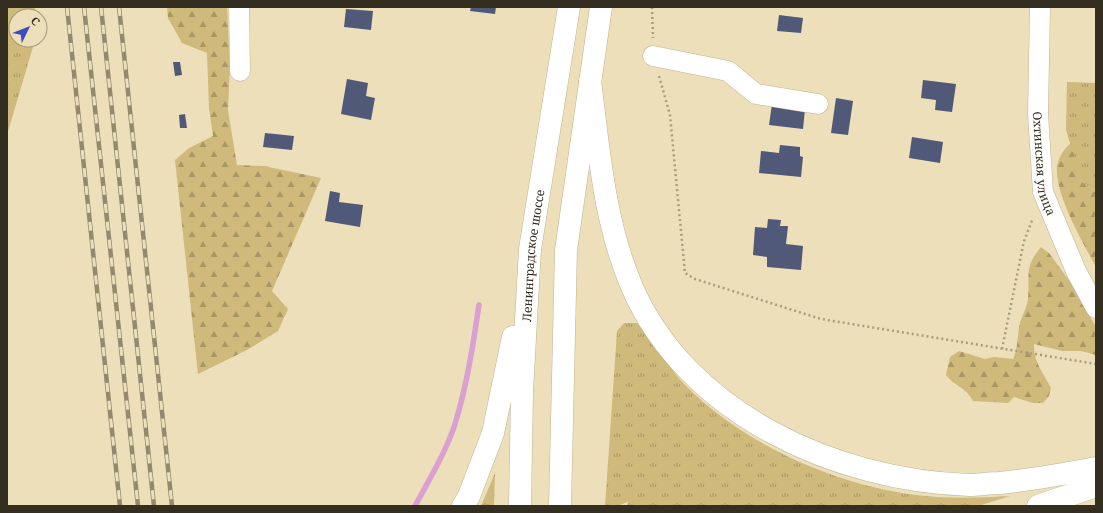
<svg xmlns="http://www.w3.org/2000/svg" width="1103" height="513" font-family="'Noto Serif',serif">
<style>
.grass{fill:url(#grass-tufts)}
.forest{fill:url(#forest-firs)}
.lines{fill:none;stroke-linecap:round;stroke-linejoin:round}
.stream{stroke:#d9a0d1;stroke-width:5.5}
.building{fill:#505977}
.minor-casing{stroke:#bfb38f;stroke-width:21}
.highway-casing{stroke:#bfb38f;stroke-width:23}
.path{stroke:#a79d80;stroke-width:2.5;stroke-dasharray:2 3;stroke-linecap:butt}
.minor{stroke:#fff;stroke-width:20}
.highway{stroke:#fff;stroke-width:22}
.rail-casing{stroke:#92896f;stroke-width:4.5}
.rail{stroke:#ecdfba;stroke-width:3;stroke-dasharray:9;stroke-linecap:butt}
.labels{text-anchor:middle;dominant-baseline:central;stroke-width:4;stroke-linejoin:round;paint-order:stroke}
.street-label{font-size:12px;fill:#332e20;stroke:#ecdfba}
</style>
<defs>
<pattern id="grass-tufts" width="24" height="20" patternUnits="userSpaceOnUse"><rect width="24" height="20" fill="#cfb97b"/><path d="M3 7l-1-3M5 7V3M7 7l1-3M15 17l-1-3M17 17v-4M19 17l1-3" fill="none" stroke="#a99764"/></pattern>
<pattern id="forest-firs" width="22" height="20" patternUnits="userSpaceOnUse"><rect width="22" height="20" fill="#cfb97b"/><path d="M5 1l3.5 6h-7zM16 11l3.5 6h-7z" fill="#a99764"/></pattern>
</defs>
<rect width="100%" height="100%" fill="#ecdfba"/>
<!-- grass -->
<g class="grass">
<path d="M 7,7 L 35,7 L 36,16 L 16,16 L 16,40 L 35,40 L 7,135 Z"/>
<path d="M 1067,82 L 1096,83 L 1096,193 L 1082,182 L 1066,130 Z"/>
<path d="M 624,323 L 637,323 C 655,343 667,366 685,385 C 743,444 835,485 916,495 C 948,499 979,498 1010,496 L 978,506 L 627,506 L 628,502 L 617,506 L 605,506 L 617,331 Z"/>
<path d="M 495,473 L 494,506 L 481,506 Z"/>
</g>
<!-- forest -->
<g class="forest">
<path d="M 167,7 L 227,7 L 230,64 L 228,110 L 237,165 L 264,166 L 321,178 L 272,291 L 288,309 L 278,331 L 247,350 L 198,374 L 175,160 L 189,148 L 213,136 L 209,109 L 207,53 L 182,43 L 168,18 Z"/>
<path d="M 1071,143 L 1082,182 L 1096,193 L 1096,267 C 1083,243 1054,193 1057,166 C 1059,156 1064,149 1071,143 Z"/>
<path d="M 1041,247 L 1049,253 L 1087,305 L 1089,315 L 1096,327 L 1096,355 L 1081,351 L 1062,351 L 1034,344 C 1033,361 1043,373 1051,388 L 1049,396 L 1043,403 L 1033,403 L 1014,397 L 1008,403 L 973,401 C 965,386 955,387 946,375 L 950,357 L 959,351 L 985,359 L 994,357 L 1013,359 C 1018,348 1017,339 1019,328 C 1020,318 1027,309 1028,299 C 1030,274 1024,267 1041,247 Z"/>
</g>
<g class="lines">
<!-- stream -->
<path class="stream" d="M 415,506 C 429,480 446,452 455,424 C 467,385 473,345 479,305"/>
</g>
<!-- building -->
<g class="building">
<path d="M 471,7 L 496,7 L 495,14 L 470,11 Z"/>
<path d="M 346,9 L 373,11 L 371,30 L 344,27 Z"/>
<path d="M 779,15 L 803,18 L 801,33 L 777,31 Z"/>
<path d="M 173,62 L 180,62 L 182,75 L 175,76 Z"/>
<path d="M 347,79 L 368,83 L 366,96 L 375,98 L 371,120 L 341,114 Z"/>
<path d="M 923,80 L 956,84 L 952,112 L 935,110 L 936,100 L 921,98 Z"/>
<path d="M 836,98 L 853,101 L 848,135 L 831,133 Z"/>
<path d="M 772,104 L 805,109 L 803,129 L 769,125 Z"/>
<path d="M 185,114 L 187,128 L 180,128 L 179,115 Z"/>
<path d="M 265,133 L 294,136 L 292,150 L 263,147 Z"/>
<path d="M 912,137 L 943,142 L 940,163 L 909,158 Z"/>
<path d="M 780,145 L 800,147 L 800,156 L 803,157 L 801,177 L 759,173 L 761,151 L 779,153 Z"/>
<path d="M 330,191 L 340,193 L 339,202 L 363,205 L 360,227 L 325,221 Z"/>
<path d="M 768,219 L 781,220 L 780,226 L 788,226 L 786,244 L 803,246 L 801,270 L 767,267 L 767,257 L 753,255 L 755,227 L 767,228 Z"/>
</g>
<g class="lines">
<!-- minor casing -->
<g class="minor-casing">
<g id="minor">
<path d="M 239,7 L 240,71"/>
<path id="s1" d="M 1040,7 L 1038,114 L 1043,192 L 1076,271 L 1096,308"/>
<path d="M 653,56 L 728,71 L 756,94 L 818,104"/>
</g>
</g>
<!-- highway casing -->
<g class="highway-casing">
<g id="highway">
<path d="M 590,81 C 599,150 604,222 632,287 C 687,414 837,481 969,485 C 979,485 989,483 999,483 C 1032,480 1064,474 1096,468"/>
<path d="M 463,506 L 469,496 L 493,433 L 513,337"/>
<path id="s2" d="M 520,506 L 522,391 L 530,249 L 569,7"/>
<path d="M 560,506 L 566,250 L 601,7"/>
<path d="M 1038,506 L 1096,486"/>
</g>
</g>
<!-- path -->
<g class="path">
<path d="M 652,7 L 653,38"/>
<path d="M 659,76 L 670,115 L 685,273 L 695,279 L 821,319 L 1096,364"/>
<path d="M 1002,349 L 1024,241 L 1033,218"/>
</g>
<!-- minor -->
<use href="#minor" class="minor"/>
<!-- highway -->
<use href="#highway" class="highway"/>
<!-- rail casing -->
<g class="rail-casing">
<g id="rail">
<path d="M 67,7 L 120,506"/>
<path d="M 84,7 L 138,506"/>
<path d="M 101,7 L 154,506"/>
<path d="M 119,7 L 172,506"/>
</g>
</g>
<!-- rail -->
<use href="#rail" class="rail"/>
</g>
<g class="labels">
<!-- street labels -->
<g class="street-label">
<text stroke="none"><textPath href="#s1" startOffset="157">Охтинская улица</textPath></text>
<text stroke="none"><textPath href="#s2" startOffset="251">Ленинградское шоссе</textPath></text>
</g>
</g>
<!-- border -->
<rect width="1103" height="513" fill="none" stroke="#332e20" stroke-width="16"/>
<!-- north arrow -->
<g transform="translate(28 28) rotate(47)"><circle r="19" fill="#ecdfba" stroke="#a2987c"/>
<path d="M0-3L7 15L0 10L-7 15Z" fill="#3a4cbf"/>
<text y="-6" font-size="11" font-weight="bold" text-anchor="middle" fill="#332e20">С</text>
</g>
</svg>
